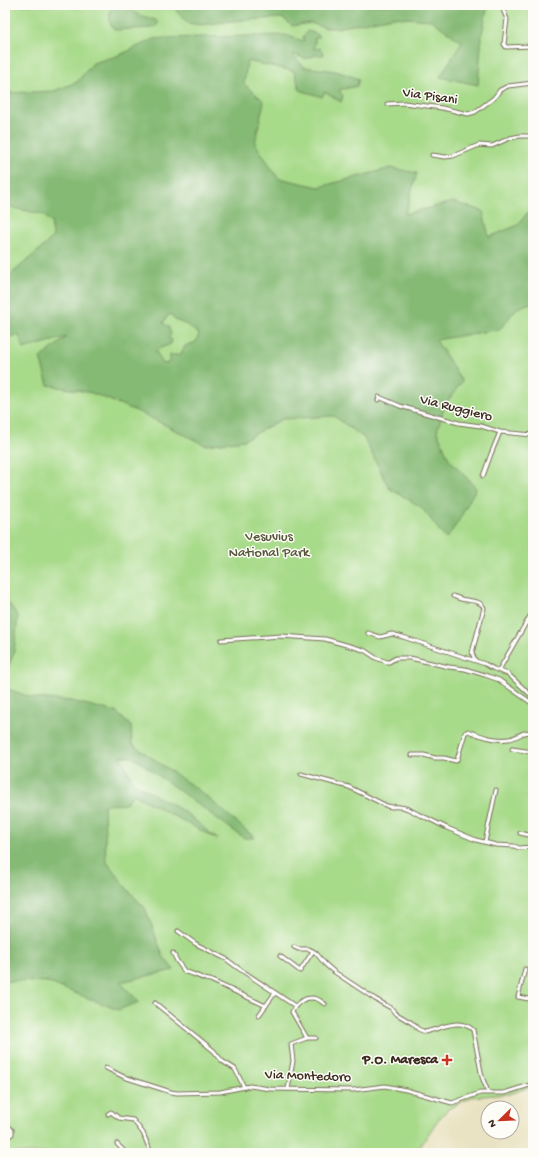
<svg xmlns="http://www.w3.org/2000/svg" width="538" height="1158" font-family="'Gochi Hand',sans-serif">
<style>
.green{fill:#a7da89;stroke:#718254}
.forest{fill:#85ba75;stroke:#60724a;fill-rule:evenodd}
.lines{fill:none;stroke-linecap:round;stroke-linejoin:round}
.minor-casing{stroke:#786b58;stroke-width:5}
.minor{stroke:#fff;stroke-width:3}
.poi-dot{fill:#c8321e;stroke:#fdfcf7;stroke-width:1.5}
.labels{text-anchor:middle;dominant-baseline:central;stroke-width:3;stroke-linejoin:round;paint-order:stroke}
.street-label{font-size:14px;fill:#3b2a1e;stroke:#fdfcf7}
.park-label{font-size:14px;fill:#565639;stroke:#fdfcf7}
.poi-label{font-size:14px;font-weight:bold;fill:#3b2a1e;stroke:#fdfcf7;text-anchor:end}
</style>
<rect width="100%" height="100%" fill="#fdfcf7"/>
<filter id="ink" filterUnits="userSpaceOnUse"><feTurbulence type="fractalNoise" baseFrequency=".025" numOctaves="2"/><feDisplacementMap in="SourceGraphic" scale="8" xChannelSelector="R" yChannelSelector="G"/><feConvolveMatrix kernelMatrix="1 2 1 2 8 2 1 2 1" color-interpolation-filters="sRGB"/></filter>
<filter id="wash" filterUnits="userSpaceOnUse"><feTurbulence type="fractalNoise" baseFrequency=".012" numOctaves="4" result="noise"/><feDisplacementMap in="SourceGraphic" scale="16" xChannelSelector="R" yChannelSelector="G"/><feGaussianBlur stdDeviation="0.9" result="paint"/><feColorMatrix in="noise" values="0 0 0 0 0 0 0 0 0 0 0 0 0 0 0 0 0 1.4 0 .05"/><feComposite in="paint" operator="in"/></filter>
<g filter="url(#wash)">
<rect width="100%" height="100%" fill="#eae3c3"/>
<!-- green -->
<path class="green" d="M 5,5 L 533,5 L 533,1086 L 509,1094 L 470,1097 L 452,1107 L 447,1110 L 437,1121 L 416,1153 L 5,1153 Z"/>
<!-- forest -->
<g class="forest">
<path d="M 172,5 L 488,5 L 482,33 L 478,85 L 440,77 L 462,42 L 431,20 L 393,17 L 337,28 L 327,28 L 310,23 L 292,26 L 283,18 L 242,20 L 200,25 L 188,23 L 179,14 Z"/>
<path d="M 112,6 L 124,6 L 139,15 L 156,20 L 158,24 L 153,28 L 114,30 C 108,23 109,15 112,6 Z"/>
<path d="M 307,31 L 315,33 L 320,37 L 315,38 L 315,42 L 314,49 L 320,48 L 324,55 L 316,55 L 306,59 L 292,54 L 304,67 L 336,71 L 359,79 L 357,86 L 339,90 L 343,96 L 341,102 L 325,92 L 322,97 L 300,90 L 294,71 L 247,61 L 244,84 L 264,101 L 255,143 L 278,178 L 319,187 L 391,168 L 417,173 L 405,214 L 453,202 L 483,211 L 489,237 L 518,225 L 530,209 L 533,212 L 533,302 L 517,308 L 500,329 L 436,340 L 462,381 L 445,405 L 437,431 L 449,459 L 476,488 L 458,522 L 446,539 L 421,507 L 389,488 L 364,438 L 334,416 L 282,419 L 244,440 L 205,445 L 139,412 L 92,393 L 48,385 L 40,358 L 67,337 L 23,349 L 19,335 L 5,338 L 5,277 L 9,276 L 45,245 L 53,236 L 51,222 L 42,214 L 13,208 L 5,200 L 5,93 L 54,91 L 77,82 L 93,63 L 120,55 L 153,39 L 165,38 L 285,35 L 304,41 L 303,37 ZM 171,314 L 175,320 L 187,325 L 199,334 L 196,342 L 185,346 L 180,355 L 170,355 L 170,362 L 163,364 L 156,351 L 163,347 L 171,344 L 172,340 L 168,338 L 171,335 L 169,327 L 163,323 L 166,318 Z"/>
<path d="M 5,598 L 18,616 L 14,653 L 5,674 Z"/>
<path d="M 5,688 L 33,698 L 72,701 L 116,712 L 131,726 L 132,744 L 201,792 L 255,838 L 244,838 L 133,757 L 120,756 L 134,783 L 185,812 L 217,839 L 133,794 L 125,804 L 104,805 L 106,861 L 128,890 L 145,908 L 163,956 L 174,970 L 120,982 L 139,1002 L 118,1010 L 47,982 L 7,981 L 5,982 Z"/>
</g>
</g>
<g filter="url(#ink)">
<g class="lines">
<!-- minor casing -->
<g class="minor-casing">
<g id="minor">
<path d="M 501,5 L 507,19 L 504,44 L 506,47 L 533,46"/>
<path d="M 387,104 L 404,103 L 442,108 L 468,114 L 475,112 L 494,98 L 500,90 L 508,86 L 533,83"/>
<path d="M 432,155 L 445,157 L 453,156 L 479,145 L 492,146 L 510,138 L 520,136 L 533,136"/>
<path d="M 378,400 L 379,397 L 400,406 L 459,423 L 481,426 L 500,432 L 533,435"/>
<path d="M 483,476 L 491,454 L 500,432"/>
<path d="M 453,596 C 458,598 462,600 467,600 C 473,601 481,601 484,608 L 473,649 L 472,653 L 475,660"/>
<path d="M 368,633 L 380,637 L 392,634 L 403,637 L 485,664 L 494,669 L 508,674 L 533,697"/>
<path d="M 221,640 L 281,636 L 325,639 L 364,650 L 376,658 L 387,662 L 389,662 L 396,658 L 410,658 L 449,667 L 465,669 L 485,675 L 499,680 L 533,704"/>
<path d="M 499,670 L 530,616"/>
<path d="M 512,749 L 533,752"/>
<path d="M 412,755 L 424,755 L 435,758 L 444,758 L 456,761 L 457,760 L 465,733 L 468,731 C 481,736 495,741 509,739 C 518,738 523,730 533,733"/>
<path d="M 301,774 L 349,787 L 387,806 C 394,808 394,806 400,807 C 410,807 418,816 427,818 L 447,828 L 476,840 L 496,845 L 514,846 L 519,848 L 533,847"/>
<path d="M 520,833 L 533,836"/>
<path d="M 485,842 L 496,790"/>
<path d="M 178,931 L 196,944 L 226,959 L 238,968 L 295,1006"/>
<path d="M 294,947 L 298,949 L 309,949 L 316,953 L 325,964 L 333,971 L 375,999 L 391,1008 L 395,1013 L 412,1023 L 418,1029 L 425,1032 C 441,1029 459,1017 473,1030 L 482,1077 L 488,1092"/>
<path d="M 173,953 L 177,961 L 185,972 C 194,973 201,979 210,980 L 266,1006"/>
<path d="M 280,956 L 300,971 L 313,951"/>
<path d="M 525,969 L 518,997 L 529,999 L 533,998"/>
<path d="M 155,1003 L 214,1051 L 222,1061 L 235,1069 L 244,1087"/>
<path d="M 532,1003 L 533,1010"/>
<path d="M 259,1015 L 275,993"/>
<path d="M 307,1038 L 292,1012 C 296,1003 306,995 317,999 C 320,1000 323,1003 325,1004"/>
<path d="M 106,1068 L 124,1077 L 171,1092 L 177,1093 L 220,1092 L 250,1086 L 270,1089 L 353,1090 L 385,1086 L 406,1090 L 452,1103 L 480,1093 L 504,1093 L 533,1084"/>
<path d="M 288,1089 L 293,1061 L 291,1044 L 307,1038 L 316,1038"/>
<path d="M 108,1114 L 111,1112 L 119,1118 L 133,1120 L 143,1133 L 151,1153"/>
<path d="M 5,1139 L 12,1134 L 12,1130 L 9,1127"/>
<path d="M 117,1144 L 126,1153"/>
</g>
</g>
<!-- minor -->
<use href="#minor" class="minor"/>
</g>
</g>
<!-- markers -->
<path class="poi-dot" d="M445 1054h4v4h4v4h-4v4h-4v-4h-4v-4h4z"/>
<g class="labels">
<!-- street labels -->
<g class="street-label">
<text transform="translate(430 97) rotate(8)">Via Pisani</text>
<text transform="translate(456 409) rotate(14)">Via Ruggiero</text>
<text transform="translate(308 1077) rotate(2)">Via Montedoro</text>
</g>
<!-- park labels -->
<g class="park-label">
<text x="269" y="537">Vesuvius<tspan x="269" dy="16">National Park</tspan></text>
</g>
<!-- poi labels -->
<g class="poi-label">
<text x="438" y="1060">P.O. Maresca</text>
</g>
</g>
<!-- margin -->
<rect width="538" height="1158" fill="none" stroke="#fdfcf7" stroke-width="20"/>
<!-- north arrow -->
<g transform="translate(500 1120) rotate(247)"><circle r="19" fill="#fdfcf7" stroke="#afa8a0"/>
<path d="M0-3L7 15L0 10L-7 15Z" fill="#c8321e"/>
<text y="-6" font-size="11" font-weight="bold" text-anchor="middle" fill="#3b2a1e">N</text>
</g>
</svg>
